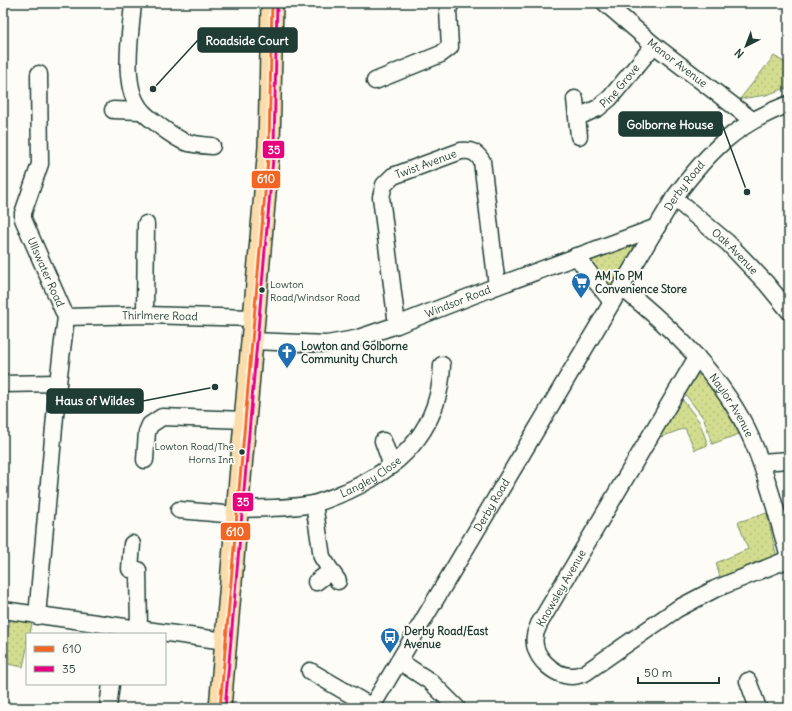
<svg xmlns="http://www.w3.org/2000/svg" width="792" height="711" font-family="Delius,sans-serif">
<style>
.grass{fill:url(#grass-dots);stroke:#788d62}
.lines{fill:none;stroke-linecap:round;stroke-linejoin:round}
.minor-casing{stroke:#1f3d34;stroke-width:19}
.major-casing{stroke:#1f3d34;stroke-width:24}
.minor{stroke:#fdfcf7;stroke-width:16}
.major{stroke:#fbddab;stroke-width:21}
.bus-1-casing{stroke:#fdfcf7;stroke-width:6}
.bus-2-casing{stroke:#fdfcf7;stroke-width:6}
.bus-1{stroke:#f26522;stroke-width:3}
.bus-2{stroke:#e5007d;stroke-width:3}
.bus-dot{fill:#1f3d34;stroke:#fdfcf7;stroke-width:1.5}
.labels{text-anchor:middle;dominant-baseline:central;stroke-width:3.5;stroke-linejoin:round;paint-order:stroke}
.bus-label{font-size:10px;fill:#1f3d34;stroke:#fdfcf7;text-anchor:start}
.street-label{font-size:11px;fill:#1f3d34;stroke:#fdfcf7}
.poi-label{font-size:11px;font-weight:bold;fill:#1f3d34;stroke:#fdfcf7;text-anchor:start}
.leader{fill:none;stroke:#1f3d34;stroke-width:1.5}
.callout-dot{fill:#1f3d34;stroke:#fdfcf7;stroke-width:1.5}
.callout{fill:#1f3d34;stroke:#1f3d34;stroke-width:1.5}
.callout-label{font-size:12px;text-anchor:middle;font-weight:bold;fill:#fff}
.line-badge{stroke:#fdfcf7;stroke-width:1.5}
.badge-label{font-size:11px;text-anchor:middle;font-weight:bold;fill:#fff}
</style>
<defs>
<pattern id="grass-dots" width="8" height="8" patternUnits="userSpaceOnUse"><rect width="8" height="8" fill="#d2dd90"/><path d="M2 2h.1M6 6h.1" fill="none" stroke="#b4bf7d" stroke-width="1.8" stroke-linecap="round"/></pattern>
</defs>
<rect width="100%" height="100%" fill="#fdfcf7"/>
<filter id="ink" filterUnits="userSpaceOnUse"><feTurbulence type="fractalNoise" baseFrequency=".025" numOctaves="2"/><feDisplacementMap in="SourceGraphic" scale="8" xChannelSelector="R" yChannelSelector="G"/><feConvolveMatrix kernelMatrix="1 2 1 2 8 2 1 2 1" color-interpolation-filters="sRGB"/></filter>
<g filter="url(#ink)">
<!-- grass -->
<g class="grass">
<path d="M 774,56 L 789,65 L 789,87 L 766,95 L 740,99 Z"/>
<path d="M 634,245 L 630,258 L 612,290 L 590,261 Z"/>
<path d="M 696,375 L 701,375 L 722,403 L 739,434 L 712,444 L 704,419 L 685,394 Z"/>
<path d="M 682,399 L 699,421 L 708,445 L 695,450 L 685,428 L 661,437 L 660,434 Z"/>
<path d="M 767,513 L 777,558 L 721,581 L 716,563 L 748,549 L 738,522 Z"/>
<path d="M 11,619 L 32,623 L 30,634 L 27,634 L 27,648 L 23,667 L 3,663 L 3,642 Z"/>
</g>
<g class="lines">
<!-- minor casing -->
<g class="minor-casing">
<g id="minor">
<path d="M 133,3 C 131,32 120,88 142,111 C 147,117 155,122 161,127 C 183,143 185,144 212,146"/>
<path id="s1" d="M 605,3 L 654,45 L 752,120"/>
<path d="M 375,81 L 441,54 L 450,47 L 448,10 L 451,3"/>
<path d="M 575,99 L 579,136"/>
<path d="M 113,110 L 141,111"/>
<path id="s2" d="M 578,117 L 598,108 L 610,98 L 654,45"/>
<path id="s3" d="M 674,198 L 728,243 L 766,283 L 789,311"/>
<path d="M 576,256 L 612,302"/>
<path id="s4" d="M 621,287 C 673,329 724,377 752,440 C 768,478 778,518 789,558"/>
<path d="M 145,315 L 146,224"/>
<path id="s5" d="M 66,317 L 145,315 L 254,318"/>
<path id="s6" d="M 397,325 L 381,197 L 384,185 L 393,176 L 461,151 C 472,150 476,152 482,161 L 497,286"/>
<path id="s7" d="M 252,341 L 327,344 L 355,339 L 397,325 L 497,286 L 657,227"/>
<path d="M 697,357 L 539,624 C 538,628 535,632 535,636 C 531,655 554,677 573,676 C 577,676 581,674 585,673 L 677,609 L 715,589 L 789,559"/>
<path d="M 3,384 L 58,383"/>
<path d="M 383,441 L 392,466"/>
<path d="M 145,460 L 147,432 L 150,425 L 162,417 L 245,420"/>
<path d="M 761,462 L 789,460"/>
<path d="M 314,504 L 322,557 L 331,571"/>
<path id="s8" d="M 237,509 C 262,508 288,509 313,504 C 325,501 338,495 350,490 C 404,465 440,427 442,365"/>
<path d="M 179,510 L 236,515"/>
<path d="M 132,544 L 130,569 L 138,570 L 139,629"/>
<path d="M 316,582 L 331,571 L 338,581"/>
<path d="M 3,610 L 225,641"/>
<path d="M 37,616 L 58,383 L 66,317 L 23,219 L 23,213 L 40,164 L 39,74"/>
<path d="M 399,661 L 431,682 L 457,708"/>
<path d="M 310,671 L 372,707"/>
<path d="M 748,681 L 758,708"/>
<path d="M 108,708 L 111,684"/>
<path id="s9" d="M 371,708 L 674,198 C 709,151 734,125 789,104"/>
</g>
</g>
<!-- major casing -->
<g class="major-casing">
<path id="major" d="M 220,708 L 269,147 L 272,3"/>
</g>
<!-- minor -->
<use href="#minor" class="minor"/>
<!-- major -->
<use href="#major" class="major"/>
<!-- bus-1 casing -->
<g class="bus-1-casing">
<path id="bus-1" d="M 220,708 L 269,147 L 272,3"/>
</g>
<!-- bus-2 casing -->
<g class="bus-2-casing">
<path id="bus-2" d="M 225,708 L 274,147 L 277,3"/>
</g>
<!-- bus-1 -->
<use href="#bus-1" class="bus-1"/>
<!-- bus-2 -->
<use href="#bus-2" class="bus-2"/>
</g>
</g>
<!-- icons -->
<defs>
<g id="supermarket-pin" transform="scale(1)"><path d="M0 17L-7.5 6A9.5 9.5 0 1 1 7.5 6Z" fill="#1f6fb2" stroke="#fdfcf7"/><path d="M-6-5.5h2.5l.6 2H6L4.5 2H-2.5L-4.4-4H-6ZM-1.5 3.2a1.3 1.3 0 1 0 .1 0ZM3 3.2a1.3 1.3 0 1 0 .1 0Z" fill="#fff"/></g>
<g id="church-pin" transform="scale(1)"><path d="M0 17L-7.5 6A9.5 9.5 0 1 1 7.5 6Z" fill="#1f6fb2" stroke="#fdfcf7"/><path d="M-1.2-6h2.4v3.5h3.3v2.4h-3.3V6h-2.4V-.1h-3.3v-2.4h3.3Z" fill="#fff"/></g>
<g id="bus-pin" transform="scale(1)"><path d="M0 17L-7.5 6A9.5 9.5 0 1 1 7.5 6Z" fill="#1f6fb2" stroke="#fdfcf7"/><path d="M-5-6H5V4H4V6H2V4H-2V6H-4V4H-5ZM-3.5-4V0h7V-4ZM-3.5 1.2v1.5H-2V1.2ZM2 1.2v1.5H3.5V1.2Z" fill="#fff"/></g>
</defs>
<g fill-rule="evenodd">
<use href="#supermarket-pin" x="581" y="282"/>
<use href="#church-pin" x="287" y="352"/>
<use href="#bus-pin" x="390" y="637"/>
</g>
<!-- markers -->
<g class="bus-dot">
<circle cx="262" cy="290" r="3.5"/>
<circle cx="242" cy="452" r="3.5"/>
</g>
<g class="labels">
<!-- bus labels -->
<g class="bus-label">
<text x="270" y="284">Lowton<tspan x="270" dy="13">Road/Windsor Road</tspan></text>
<text x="234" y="446" text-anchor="end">Lowton Road/The<tspan x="234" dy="13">Horns Inn</tspan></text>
</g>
<!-- street labels -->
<g class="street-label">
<text stroke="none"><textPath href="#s1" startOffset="94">Manor Avenue</textPath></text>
<text stroke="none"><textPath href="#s2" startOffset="53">Pine Grove</textPath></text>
<text stroke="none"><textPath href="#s6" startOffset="189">Twist Avenue</textPath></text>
<text stroke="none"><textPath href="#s9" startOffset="609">Derby Road</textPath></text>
<text stroke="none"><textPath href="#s3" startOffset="81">Oak Avenue</textPath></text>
<text transform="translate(46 272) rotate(66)">Ullswater Road</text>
<text stroke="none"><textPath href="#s7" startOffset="213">Windsor Road</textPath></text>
<text stroke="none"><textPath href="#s5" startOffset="94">Thirlmere Road</textPath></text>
<text stroke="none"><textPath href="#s4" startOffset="163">Naylor Avenue</textPath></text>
<text stroke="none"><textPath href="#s8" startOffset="140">Langley Close</textPath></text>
<text stroke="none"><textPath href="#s9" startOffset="236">Derby Road</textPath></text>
<text transform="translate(561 588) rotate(-60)">Knowsley Avenue</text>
</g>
<!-- poi labels -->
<g class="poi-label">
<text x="595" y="276">AM To PM<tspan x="595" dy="13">Convenience Store</tspan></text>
<text x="301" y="346">Lowton and Golborne<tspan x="301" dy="13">Community Church</tspan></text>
<text x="404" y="631">Derby Road/East<tspan x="404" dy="13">Avenue</tspan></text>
</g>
</g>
<!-- callouts -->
<path class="leader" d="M153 89L198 40M747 192L722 124M215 387L143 401"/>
<g class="callout-dot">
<circle cx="153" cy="89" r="4"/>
<circle cx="747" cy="192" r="4"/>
<circle cx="215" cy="387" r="4"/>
</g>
<g class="callout">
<rect x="198" y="28" width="99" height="24" rx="4"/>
<rect x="619" y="112" width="103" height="24" rx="4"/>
<rect x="47" y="389" width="96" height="24" rx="4"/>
</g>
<g class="callout-label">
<text x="247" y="45">Roadside Court</text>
<text x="670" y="129">Golborne House</text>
<text x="95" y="405">Haus of Wildes</text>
</g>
<g class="line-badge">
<rect x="262" y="140" width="23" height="19" rx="4" fill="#e5007d"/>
<rect x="251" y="170" width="30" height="19" rx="4" fill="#f26522"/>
<rect x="232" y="492" width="22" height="20" rx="4" fill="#e5007d"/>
<rect x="220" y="522" width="31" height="19" rx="4" fill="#f26522"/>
</g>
<g class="badge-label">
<text x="274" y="154">35</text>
<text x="266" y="183">610</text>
<text x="243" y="506">35</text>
<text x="235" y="536">610</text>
</g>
<!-- margin -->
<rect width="792" height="711" fill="none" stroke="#fdfcf7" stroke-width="16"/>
<rect x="8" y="8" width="776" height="695" fill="none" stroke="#1f3d34" stroke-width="1.5" filter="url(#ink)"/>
<!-- legend -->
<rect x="26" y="633" width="140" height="52" fill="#fdfcf7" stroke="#a4b0a9"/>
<rect x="34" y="646" width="20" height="6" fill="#f26522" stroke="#a4b0a9"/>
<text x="62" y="653" font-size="12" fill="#1f3d34">610</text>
<rect x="34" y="666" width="20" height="6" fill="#e5007d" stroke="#a4b0a9"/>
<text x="62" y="673" font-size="12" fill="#1f3d34">35</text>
<!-- north arrow -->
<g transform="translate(746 46) rotate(222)" stroke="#fdfcf7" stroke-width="3" paint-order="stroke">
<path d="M0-3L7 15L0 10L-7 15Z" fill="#1f3d34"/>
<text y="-6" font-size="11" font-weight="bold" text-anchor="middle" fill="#1f3d34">N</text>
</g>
<!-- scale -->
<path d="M638 677v6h81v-6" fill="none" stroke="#1f3d34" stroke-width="2"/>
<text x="644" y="677" font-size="12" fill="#1f3d34" stroke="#fdfcf7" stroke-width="3" paint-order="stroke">50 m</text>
</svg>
